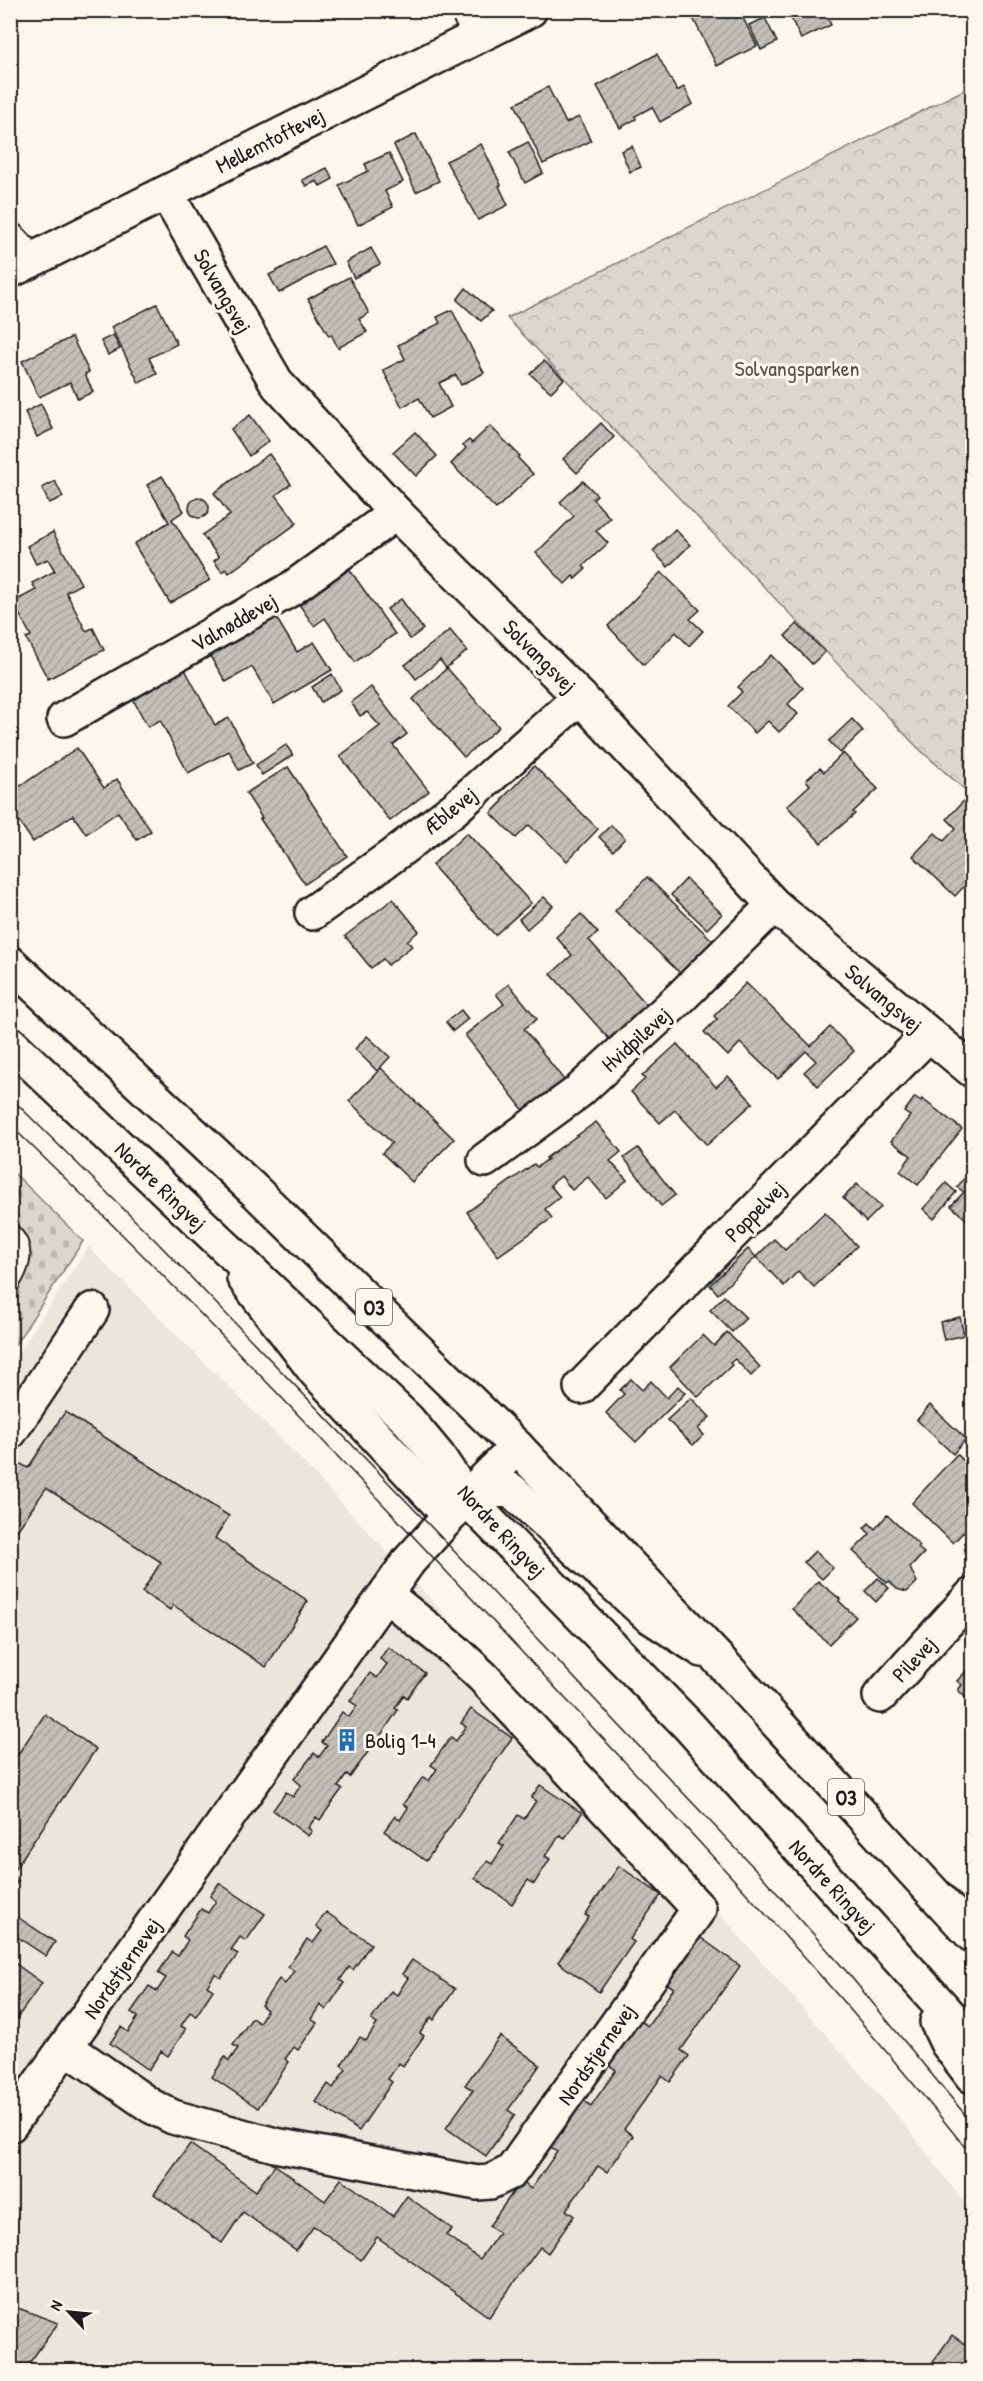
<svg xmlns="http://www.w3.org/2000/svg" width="983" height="2381" font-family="'Patrick Hand',sans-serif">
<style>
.built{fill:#eae6dc}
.cemetery{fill:url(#cemetery-stones);stroke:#7b7a75;stroke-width:1.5}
.park{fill:url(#park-crowns);stroke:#7b7a75;stroke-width:1.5}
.building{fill:url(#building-hatch);stroke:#1c1c1c;stroke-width:1.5}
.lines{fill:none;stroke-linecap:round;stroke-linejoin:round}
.lane-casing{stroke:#1c1c1c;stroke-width:24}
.street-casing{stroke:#1c1c1c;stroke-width:38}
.secondary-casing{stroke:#1c1c1c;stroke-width:38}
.primary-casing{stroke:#1c1c1c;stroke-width:38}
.lane{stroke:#fbf7ec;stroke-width:20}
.street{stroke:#fbf7ec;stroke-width:33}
.secondary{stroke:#fbf7ec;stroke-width:33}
.primary{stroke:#fbf7ec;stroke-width:33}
.tram{stroke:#1c1c1c;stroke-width:1.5}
.labels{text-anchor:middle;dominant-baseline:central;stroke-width:6;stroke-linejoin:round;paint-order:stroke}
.shield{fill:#fbf7ec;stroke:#5f5e5a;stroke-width:1.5}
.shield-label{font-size:21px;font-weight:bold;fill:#1c1c1c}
.street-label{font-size:22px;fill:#1c1c1c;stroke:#fbf7ec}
.park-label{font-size:22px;fill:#555451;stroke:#fbf7ec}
.poi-label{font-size:22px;fill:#1c1c1c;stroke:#fbf7ec;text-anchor:start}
</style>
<defs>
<pattern id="cemetery-stones" width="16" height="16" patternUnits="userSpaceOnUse" patternTransform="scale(1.5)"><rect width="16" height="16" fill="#dad7ce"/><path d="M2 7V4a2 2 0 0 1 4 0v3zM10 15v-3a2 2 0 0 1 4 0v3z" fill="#bab8b0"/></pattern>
<pattern id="park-crowns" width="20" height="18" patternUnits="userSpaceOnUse" patternTransform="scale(1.5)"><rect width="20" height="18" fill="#dad7ce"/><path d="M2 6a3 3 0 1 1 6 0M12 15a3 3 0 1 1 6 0" fill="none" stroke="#bab8b0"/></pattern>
<pattern id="building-hatch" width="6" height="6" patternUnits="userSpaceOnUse" patternTransform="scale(1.5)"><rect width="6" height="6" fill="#c3c0b8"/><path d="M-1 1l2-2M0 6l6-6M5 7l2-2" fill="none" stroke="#a7a49e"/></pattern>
</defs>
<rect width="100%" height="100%" fill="#fbf7ec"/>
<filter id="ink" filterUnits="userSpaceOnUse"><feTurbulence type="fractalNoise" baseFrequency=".0167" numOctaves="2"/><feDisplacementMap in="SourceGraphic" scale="12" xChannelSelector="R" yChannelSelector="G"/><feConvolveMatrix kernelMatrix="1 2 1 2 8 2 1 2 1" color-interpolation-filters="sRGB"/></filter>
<g filter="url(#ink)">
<!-- built -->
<path class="built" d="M 88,1247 L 295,1453 L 676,1864 L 906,2126 L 972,2213 L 972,2370 L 11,2370 L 11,1364 Z"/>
<!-- cemetery -->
<path class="cemetery" d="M 11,1170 L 83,1241 L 11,1351 Z"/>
<!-- park -->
<path class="park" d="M 972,86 L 972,796 L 918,748 L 507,318 Z"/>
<!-- building -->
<g class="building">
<path d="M 689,10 L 739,10 L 757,46 L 717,66 Z"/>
<path d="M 787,10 L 824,10 L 831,25 L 801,39 Z"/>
<path d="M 765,18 L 777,42 L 761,50 L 749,25 Z"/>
<path d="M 657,54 L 677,91 L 684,87 L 693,104 L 660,122 L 652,107 L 635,116 L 636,119 L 620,128 L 597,86 Z"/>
<path d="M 548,87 L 566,123 L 579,117 L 591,141 L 543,164 L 515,104 Z"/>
<path d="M 416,134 L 439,181 L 416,192 L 394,145 Z"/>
<path d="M 528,142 L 543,173 L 525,183 L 509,152 Z"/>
<path d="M 481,144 L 501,185 L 499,186 L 508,205 L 478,220 L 446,161 Z"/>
<path d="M 632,146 L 641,167 L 630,172 L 621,151 Z"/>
<path d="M 389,153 L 403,182 L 385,191 L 393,207 L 358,225 L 339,185 L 368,171 L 365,164 Z"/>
<path d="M 327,168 L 333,179 L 320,186 L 317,181 L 306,186 L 302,180 Z"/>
<path d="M 323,246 L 333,264 L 279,293 L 269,275 Z"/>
<path d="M 371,248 L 380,264 L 354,278 L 346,262 Z"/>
<path d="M 349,277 L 369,313 L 359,319 L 367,332 L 338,348 L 331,334 L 329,336 L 308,299 Z"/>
<path d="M 466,288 L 492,311 L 481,321 L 457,300 Z"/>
<path d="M 157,304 L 177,344 L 149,358 L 157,374 L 139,383 L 111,327 Z"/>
<path d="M 452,310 L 484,373 L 461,385 L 456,375 L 439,383 L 451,407 L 430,418 L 419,398 L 402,407 L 383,370 L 405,359 L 398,345 L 440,323 L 437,317 Z"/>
<path d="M 113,335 L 120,349 L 108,355 L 101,341 Z"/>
<path d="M 72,337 L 89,372 L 85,374 L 93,392 L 78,399 L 70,382 L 39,397 L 22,361 Z"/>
<path d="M 544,361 L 564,379 L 551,392 L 530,374 Z"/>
<path d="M 41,404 L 53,429 L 37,437 L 25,412 Z"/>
<path d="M 250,415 L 269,441 L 249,456 L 231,429 Z"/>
<path d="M 601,423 L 614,437 L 577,473 L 563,459 Z"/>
<path d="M 490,426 L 520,456 L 518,458 L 533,474 L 496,509 L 451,464 L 466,448 L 463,445 L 469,440 L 472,443 Z"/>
<path d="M 415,432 L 437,456 L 416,476 L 393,452 Z"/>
<path d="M 269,454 L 291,484 L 276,495 L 297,523 L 229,573 L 226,569 L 222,572 L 214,561 L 219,557 L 202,535 L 230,515 L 214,493 Z"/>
<path d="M 162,476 L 184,511 L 172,519 L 210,580 L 170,603 L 134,544 L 169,522 L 147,485 Z"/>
<path d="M 55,481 L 63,497 L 49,503 L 42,488 Z"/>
<path d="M 583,481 L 597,495 L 593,499 L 610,518 L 596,531 L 608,543 L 583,566 L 586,569 L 575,579 L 573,576 L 565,584 L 536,553 L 574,516 L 560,502 Z"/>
<circle cx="199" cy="508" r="10"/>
<path d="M 675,529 L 690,545 L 668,567 L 653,551 Z"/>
<path d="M 53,532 L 81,584 L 66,592 L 86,631 L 93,628 L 104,650 L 48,679 L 26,638 L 31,636 L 13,602 L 36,590 L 32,583 L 55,571 L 48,559 L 36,564 L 27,546 Z"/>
<path d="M 345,563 L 395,634 L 355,662 L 325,618 L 314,626 L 296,600 Z"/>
<path d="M 661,572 L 700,610 L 690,619 L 703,631 L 689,646 L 676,632 L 644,665 L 608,626 Z"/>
<path d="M 401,599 L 423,629 L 410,639 L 387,609 Z"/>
<path d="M 272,611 L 297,652 L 314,642 L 332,670 L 274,704 L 252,667 L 226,682 L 208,653 Z"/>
<path d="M 797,624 L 825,652 L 812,664 L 785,636 Z"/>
<path d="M 450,630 L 467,651 L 446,668 L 440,660 L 416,679 L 405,665 Z"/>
<path d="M 771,655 L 803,688 L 788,704 L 798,714 L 779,732 L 768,721 L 755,733 L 728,706 L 742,692 L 738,687 Z"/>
<path d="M 181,662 L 215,725 L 229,718 L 253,763 L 239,770 L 229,751 L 188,773 L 160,720 L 148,727 L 128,690 Z"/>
<path d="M 447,668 L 499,727 L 464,757 L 413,699 Z"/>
<path d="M 332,674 L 341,690 L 321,702 L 312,687 Z"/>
<path d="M 371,687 L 407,734 L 393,745 L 429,791 L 390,821 L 340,756 L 380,726 L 367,712 L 360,716 L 351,702 Z"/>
<path d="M 852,719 L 863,731 L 840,753 L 829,741 Z"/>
<path d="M 286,745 L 293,755 L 262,775 L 256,765 Z"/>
<path d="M 77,748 L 104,788 L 117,779 L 151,831 L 137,840 L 118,812 L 86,834 L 73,815 L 33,842 L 10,808 L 10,793 Z"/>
<path d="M 843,753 L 878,789 L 853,812 L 855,814 L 821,843 L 787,806 L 810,785 L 806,780 L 820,768 L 824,772 Z"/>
<path d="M 534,766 L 598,829 L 567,861 L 529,825 L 516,838 L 491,813 L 503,801 L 502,799 Z"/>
<path d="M 288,767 L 347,856 L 305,884 L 260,819 L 262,818 L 246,793 Z"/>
<path d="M 968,796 L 972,800 L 972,882 L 970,880 L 955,896 L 913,856 L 935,833 L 944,841 L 956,828 L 947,819 Z"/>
<path d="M 611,825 L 625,838 L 613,851 L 599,837 Z"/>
<path d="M 467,833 L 531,903 L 495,935 L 432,865 Z"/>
<path d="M 647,877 L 714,942 L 682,975 L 615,911 Z"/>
<path d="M 686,879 L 722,914 L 707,929 L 671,895 Z"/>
<path d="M 544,897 L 553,906 L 527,929 L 519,919 Z"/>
<path d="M 393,899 L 419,931 L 407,941 L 412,946 L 388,965 L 383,959 L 371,968 L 345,936 Z"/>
<path d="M 581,914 L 598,933 L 589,940 L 648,1006 L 610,1040 L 551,974 L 572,955 L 556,937 Z"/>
<path d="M 746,983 L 811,1046 L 830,1027 L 854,1051 L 818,1086 L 804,1072 L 816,1061 L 806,1051 L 778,1079 L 740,1043 L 728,1056 L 704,1032 L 717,1019 L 714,1016 Z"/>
<path d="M 509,984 L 537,1019 L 524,1029 L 564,1080 L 524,1111 L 465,1035 L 504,1004 L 496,994 Z"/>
<path d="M 461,1010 L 468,1019 L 453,1031 L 446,1022 Z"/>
<path d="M 367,1036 L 390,1057 L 377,1071 L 355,1049 Z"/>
<path d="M 677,1044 L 716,1087 L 728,1076 L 753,1103 L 707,1145 L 675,1110 L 660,1123 L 631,1092 L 645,1079 L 642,1076 Z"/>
<path d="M 381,1068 L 454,1139 L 412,1182 L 382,1153 L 392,1143 L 349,1101 Z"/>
<path d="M 915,1097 L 921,1101 L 922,1099 L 962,1129 L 918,1185 L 900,1171 L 911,1156 L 891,1141 L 910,1116 L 904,1112 Z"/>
<path d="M 596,1122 L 621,1152 L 610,1161 L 627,1180 L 606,1198 L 588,1177 L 572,1190 L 561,1176 L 550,1185 L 560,1197 L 545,1209 L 552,1218 L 498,1256 L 467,1212 L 534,1164 L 537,1167 L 548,1159 L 546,1158 Z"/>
<path d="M 638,1148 L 675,1195 L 661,1206 L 624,1158 Z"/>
<path d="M 972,1169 L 972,1213 L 967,1220 L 951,1206 L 964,1192 L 957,1187 Z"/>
<path d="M 946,1183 L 956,1192 L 934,1219 L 923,1209 Z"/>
<path d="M 857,1184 L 881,1207 L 866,1222 L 843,1198 Z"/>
<path d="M 825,1212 L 857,1246 L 814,1287 L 798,1271 L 784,1286 L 756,1257 L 774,1239 L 785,1250 Z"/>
<path d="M 748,1249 L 756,1257 L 718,1294 L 710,1285 Z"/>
<path d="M 724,1296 L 746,1318 L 732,1332 L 710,1310 Z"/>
<path d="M 960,1317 L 964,1335 L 944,1340 L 940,1322 Z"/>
<path d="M 727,1332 L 760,1367 L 751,1376 L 735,1359 L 730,1363 L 732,1365 L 698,1397 L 670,1367 L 703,1335 L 714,1346 Z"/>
<path d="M 631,1379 L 642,1390 L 651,1381 L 667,1398 L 678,1386 L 685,1393 L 636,1442 L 606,1413 L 624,1394 L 620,1390 Z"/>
<path d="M 691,1398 L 710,1417 L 698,1429 L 704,1435 L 693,1445 L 667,1420 Z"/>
<path d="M 930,1405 L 966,1439 L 953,1454 L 917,1420 Z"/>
<path d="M 65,1412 L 229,1516 L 215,1538 L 308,1601 L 266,1667 L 173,1605 L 170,1610 L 142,1592 L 161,1562 L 46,1488 L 10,1541 L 10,1462 L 12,1459 L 28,1468 Z"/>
<path d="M 957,1454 L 972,1469 L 972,1512 L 968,1517 L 972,1523 L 953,1543 L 912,1503 Z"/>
<path d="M 887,1515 L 920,1546 L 918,1548 L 924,1553 L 910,1568 L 917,1582 L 907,1592 L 897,1589 L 889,1581 L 887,1583 L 853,1551 L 870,1534 L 864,1528 L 869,1523 L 875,1529 Z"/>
<path d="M 815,1551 L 833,1568 L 822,1579 L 804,1562 Z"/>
<path d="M 878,1578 L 889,1588 L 876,1602 L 865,1591 Z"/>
<path d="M 818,1581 L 840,1599 L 839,1601 L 856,1617 L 829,1644 L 792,1609 Z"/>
<path d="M 388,1647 L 425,1673 L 407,1698 L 404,1695 L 395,1708 L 398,1710 L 379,1738 L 375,1735 L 366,1747 L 370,1749 L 350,1777 L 347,1774 L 338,1787 L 342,1789 L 320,1820 L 316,1817 L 308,1828 L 312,1831 L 308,1836 L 273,1810 L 286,1792 L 293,1797 L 301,1785 L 294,1779 L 314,1753 L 319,1757 L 327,1746 L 322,1742 L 342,1712 L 349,1717 L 357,1706 L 350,1701 L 370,1673 L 377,1678 L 387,1664 L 380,1659 Z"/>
<path d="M 972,1665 L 972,1704 L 958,1690 L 962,1685 L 957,1681 Z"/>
<path d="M 471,1709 L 512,1738 L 426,1861 L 384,1831 L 395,1816 L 400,1820 L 408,1808 L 403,1804 L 423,1777 L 429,1781 L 437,1769 L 431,1765 L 451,1737 L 456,1741 L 466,1727 L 461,1723 Z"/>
<path d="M 45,1714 L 96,1749 L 10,1876 L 10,1766 Z"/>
<path d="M 540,1785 L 582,1813 L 565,1838 L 560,1835 L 545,1856 L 550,1859 L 534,1884 L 528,1880 L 512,1904 L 475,1878 L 487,1861 L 492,1864 L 504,1846 L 499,1843 L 518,1815 L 524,1819 L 536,1801 L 531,1798 Z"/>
<path d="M 619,1866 L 661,1895 L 630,1939 L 634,1942 L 599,1992 L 558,1962 L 589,1917 L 585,1915 Z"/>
<path d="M 10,1876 L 18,1881 L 10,1892 Z"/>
<path d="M 219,1883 L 265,1914 L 246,1941 L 240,1937 L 231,1950 L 238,1954 L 221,1978 L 215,1974 L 207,1986 L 213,1990 L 196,2016 L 190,2012 L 181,2026 L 186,2029 L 168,2056 L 161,2051 L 149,2070 L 110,2043 L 121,2027 L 128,2032 L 138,2017 L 131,2012 L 149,1986 L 157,1991 L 166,1978 L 158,1973 L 172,1952 L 178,1956 L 188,1940 L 183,1936 L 201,1909 L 208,1913 L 216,1901 L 210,1896 Z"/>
<path d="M 10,1912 L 55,1942 L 46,1956 L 10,1932 Z"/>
<path d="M 326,1912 L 371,1944 L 353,1970 L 349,1967 L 340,1980 L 344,1983 L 326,2010 L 320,2005 L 311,2019 L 317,2023 L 298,2050 L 294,2047 L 285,2059 L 289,2062 L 258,2108 L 212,2077 L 225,2057 L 229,2061 L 238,2048 L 233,2045 L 252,2018 L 259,2023 L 267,2010 L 261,2005 L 279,1979 L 285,1984 L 294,1971 L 288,1967 L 307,1939 L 313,1943 L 322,1931 L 316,1926 Z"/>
<path d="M 697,1935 L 740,1966 L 681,2050 L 689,2056 L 670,2082 L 662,2076 L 624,2129 L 633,2136 L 607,2172 L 598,2166 L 566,2210 L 574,2216 L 548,2253 L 540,2247 L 489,2317 L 377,2237 L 361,2260 L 314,2226 L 296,2250 L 243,2212 L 222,2243 L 154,2194 L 190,2144 L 256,2191 L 275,2165 L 325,2201 L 341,2179 L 393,2216 L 407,2196 L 452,2229 L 446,2235 L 480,2259 L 499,2233 L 489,2226 L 521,2181 L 531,2189 L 557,2152 L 548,2145 L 581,2098 L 591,2106 L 616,2070 L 606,2063 L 637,2019 L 648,2026 L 674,1988 L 664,1982 Z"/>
<path d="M 412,1960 L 455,1989 L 434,2020 L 431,2017 L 420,2033 L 424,2036 L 403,2066 L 399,2063 L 388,2079 L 392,2082 L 359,2131 L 316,2102 L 328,2084 L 333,2088 L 346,2069 L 341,2065 L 360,2037 L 366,2041 L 377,2024 L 371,2020 L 391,1991 L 397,1995 L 408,1978 L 402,1974 Z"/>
<path d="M 13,1962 L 42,1983 L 10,2028 L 10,1966 Z"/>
<path d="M 500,2036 L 540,2065 L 508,2110 L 515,2115 L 486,2156 L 446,2128 L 473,2090 L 465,2085 Z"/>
<path d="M 10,2305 L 58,2323 L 25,2369 L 26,2370 L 10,2370 Z"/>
<path d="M 952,2335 L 970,2348 L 972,2345 L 972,2370 L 927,2370 Z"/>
<path d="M 337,2361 L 348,2370 L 329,2370 Z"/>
</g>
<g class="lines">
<!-- lane casing -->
<g class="lane-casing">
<g id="lane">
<path d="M 460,10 L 474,38"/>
<path d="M 10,1234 C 25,1248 20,1266 10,1281"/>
</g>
</g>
<!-- street casing -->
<g class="street-casing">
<g id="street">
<path d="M 166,193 L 278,385 L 396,513 L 580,697 L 774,905 L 972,1070"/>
<path d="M 10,240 L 30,261"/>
<path d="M 64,719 L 291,589 L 396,513"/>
<path d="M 312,913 L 392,856 L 454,809 L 580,697"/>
<path d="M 485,1160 L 578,1092 L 679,999 L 774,905"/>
<path d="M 581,1387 L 928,1035"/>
<path d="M 10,1432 L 92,1310"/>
<path d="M 880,1696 L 972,1595"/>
<path d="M 66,2047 L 151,2106 L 173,2117 L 275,2145 L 477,2183 L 490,2182 L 511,2172 L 699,1909 L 483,1677 L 453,1649 L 386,1595"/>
<path d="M 10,2125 L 409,1561 L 466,1498 L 517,1447"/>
</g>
</g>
<!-- secondary casing -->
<g class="secondary-casing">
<g id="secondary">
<path d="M 10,271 L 530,10"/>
<path d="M 244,1278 L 315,1371 L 450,1516"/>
<path d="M 466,1498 L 487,1491 L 511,1490 L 648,1615 L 702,1650"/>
</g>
</g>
<!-- primary casing -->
<g class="primary-casing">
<g id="primary">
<path d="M 10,963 L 256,1192 L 517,1447 L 723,1664 L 972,1935"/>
<path d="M 10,1043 L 408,1420 L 438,1456 L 466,1498 L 687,1724 L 972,2040"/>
<path d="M 937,2022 L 947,2043 L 972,2076"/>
</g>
</g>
<!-- lane -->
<use href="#lane" class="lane"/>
<!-- street -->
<use href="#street" class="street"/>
<!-- secondary -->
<use href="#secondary" class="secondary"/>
<!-- primary -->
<use href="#primary" class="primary"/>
<!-- tram -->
<g class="tram">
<path d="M 10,1097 L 155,1240 L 436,1532 L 761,1875 L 847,1972 L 972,2123"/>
<path d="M 10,1125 C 186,1293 353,1472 519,1649 C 674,1815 831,1978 972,2156"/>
</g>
</g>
</g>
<!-- icons -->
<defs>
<g id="building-bare" transform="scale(1.8)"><path d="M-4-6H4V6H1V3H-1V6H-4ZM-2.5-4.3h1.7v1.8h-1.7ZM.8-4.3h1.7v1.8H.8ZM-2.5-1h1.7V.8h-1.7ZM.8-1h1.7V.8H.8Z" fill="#1f6fb2" stroke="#fbf7ec" stroke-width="2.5" paint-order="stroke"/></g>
</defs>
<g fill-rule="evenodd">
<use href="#building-bare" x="347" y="1740"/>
</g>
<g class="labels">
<!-- shield labels -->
<g class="shield">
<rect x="356" y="1289" width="36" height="36" rx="4.5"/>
<rect x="828" y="1779" width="36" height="36" rx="4.5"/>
</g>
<g class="shield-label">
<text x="374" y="1307">O3</text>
<text x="846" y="1797">O3</text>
</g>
<!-- street labels -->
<g class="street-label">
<text transform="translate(270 140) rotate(-27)">Mellemtoftevej</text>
<text transform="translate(223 291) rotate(60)">Solvangsvej</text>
<text transform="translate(234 622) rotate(-30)">Valnøddevej</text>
<text transform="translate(540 656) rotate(45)">Solvangsvej</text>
<text transform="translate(450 810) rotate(-39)">Æblevej</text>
<text transform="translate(884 998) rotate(40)">Solvangsvej</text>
<text transform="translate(636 1039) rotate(-42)">Hvidpilevej</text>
<text transform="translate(161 1186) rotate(44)">Nordre Ringvej</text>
<text transform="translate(755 1211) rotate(-45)">Poppelvej</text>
<text transform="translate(502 1531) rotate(47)">Nordre Ringvej</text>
<text transform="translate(914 1659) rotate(-47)">Pilevej</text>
<text transform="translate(833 1886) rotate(48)">Nordre Ringvej</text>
<text transform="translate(122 1968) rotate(-55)">Nordstjernevej</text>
<text transform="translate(596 2054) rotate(-55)">Nordstjernevej</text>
</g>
<!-- park labels -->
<g class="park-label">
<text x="797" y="368">Solvangsparken</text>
</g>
<!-- poi labels -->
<g class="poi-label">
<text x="365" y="1740">Bolig 1-4</text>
</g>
</g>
<!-- margin -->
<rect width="983" height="2381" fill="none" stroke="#fbf7ec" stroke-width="36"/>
<rect x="18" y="18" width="947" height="2345" fill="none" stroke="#1c1c1c" stroke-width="2" filter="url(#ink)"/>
<!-- north arrow -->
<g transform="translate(69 2312) rotate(296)" stroke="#fbf7ec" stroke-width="4.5" paint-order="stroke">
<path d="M0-4.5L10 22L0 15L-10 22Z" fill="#1c1c1c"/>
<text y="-9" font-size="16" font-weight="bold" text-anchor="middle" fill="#1c1c1c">N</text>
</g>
</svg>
